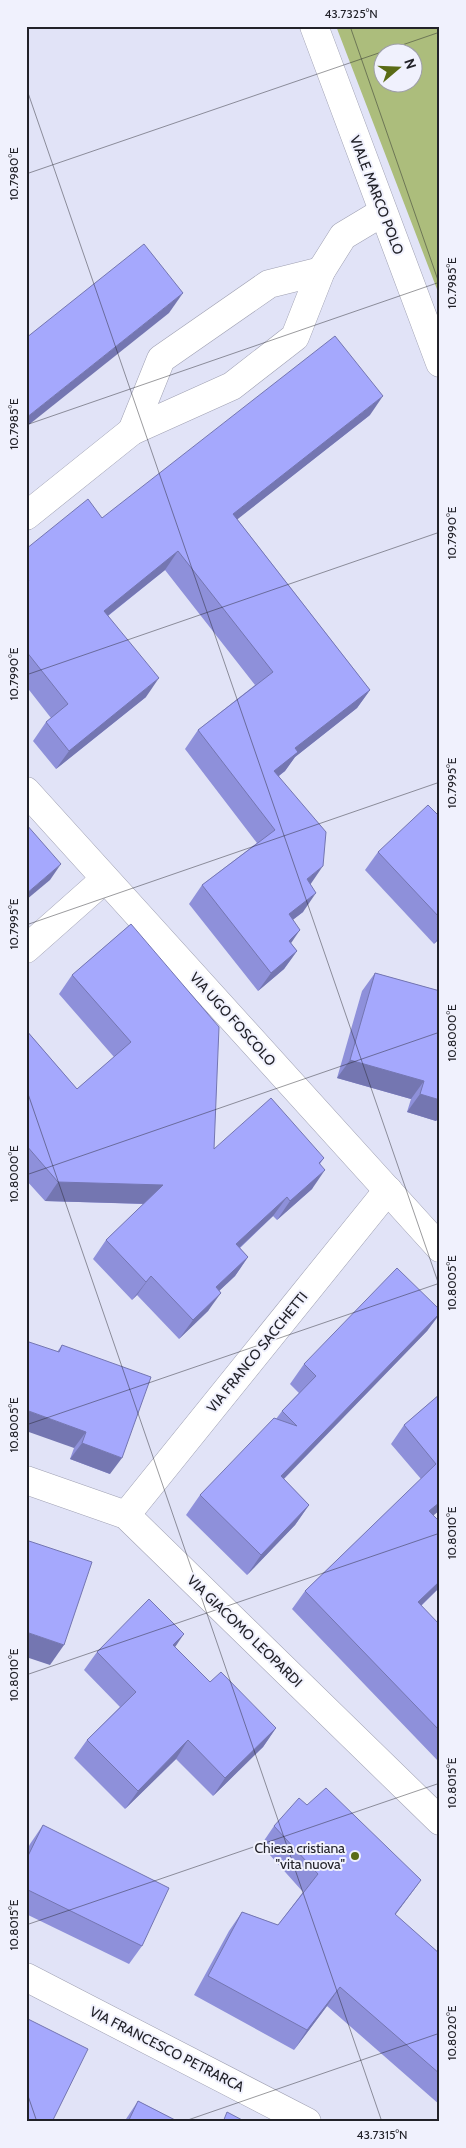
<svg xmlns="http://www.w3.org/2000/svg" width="466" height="2148" font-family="Cabin,sans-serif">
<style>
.green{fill:#acbd7c;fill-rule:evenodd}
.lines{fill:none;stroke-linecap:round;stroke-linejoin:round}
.minor-casing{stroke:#9fa0b2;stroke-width:29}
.minor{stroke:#fff;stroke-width:28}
.wall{fill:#8e90da}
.shaded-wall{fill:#7476b1}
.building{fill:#a5a8fd;stroke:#7476b1}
.ticks{fill:none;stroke:#222229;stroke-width:1;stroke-opacity:0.45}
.poi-dot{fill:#5a6b16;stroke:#f0f1fd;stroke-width:2}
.labels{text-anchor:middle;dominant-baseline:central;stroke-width:4;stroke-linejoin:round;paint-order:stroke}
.street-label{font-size:14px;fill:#222229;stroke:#f0f1fd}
.poi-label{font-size:14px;fill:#222229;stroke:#f0f1fd;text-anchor:end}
.neatline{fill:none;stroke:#222229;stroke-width:2}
.ticks-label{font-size:12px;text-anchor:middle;fill:#222229}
</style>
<rect width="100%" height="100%" fill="#e1e3f7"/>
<!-- green -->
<path class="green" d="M 336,26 L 440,26 L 440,297 ZM 384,52 L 414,52 L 414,82 L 384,82 Z"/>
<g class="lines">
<!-- minor casing -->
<g class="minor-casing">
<g id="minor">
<path d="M 314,26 L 440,363"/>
<path d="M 132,431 L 161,359 L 269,284 L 321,271"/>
<path d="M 26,516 L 132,431 L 232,386 L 295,337 L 321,271 L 343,236 L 383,212"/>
<path d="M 26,791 L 440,1248"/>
<path d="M 26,949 L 105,879"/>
<path d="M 26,1480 L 126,1515 L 440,1821"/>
<path d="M 126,1515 L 388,1190"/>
<path d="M 26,1977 L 307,2122"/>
</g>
</g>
<!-- minor -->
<use href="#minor" class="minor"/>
</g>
<!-- wall -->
<g class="wall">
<path d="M 370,415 L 237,519 L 370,690 L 357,708 L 295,757 L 285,771 L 279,776 L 310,884 L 303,912 L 292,920 L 291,943 L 297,951 L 284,969 L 258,991 L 189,904 L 202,885 L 257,843 L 185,749 L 198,730 L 255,685 L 165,570 L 108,616 L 146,697 L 56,769 L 33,741 L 46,722 L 51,718 L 26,686 L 26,549 L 102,518 Z"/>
<path d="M 440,817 L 440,938 L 434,944 L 365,870 L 378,852 Z"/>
<path d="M 131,924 L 214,1149 L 324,1158 L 320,1164 L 312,1189 L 277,1220 L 273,1216 L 240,1248 L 248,1257 L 235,1276 L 219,1291 L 208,1311 L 179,1339 L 137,1295 L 132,1300 L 93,1259 L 106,1240 L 144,1204 L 45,1201 L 26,1180 L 26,1030 L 77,1089 L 114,1057 L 59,994 L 72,975 Z"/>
<path d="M 375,973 L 440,991 L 440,1116 L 436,1121 L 407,1112 L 411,1099 L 337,1078 L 362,991 Z"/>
<path d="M 440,1310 L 440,1314 L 427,1331 L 284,1479 L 309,1505 L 295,1525 L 247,1575 L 186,1515 L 200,1495 L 276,1419 L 282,1411 L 299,1393 L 290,1384 L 304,1364 Z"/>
<path d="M 62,1345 L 110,1474 L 70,1459 L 74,1448 L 57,1352 Z"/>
<path d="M 440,1394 L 433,1515 L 440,1522 L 440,1587 L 421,1606 L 440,1625 L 440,1763 L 292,1609 L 305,1591 L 421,1479 L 391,1444 L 404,1425 Z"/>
<path d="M 175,1647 L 210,1682 L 276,1728 L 263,1747 L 213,1796 L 176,1759 L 125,1809 L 74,1758 L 87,1740 L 120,1707 L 84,1670 L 97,1652 Z"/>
<path d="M 307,1805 L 421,1880 L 395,1915 L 440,1954 L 440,2105 L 327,2006 L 294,2050 L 194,1995 L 229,1931 L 242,1912 L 278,1925 L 303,1892 L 261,1845 L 274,1826 Z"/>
<path d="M 43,1825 L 142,1946 L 129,1964 L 26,1914 L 26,1852 L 30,1844 Z"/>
<path d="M 138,2101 L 179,2122 L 124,2122 Z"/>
</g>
<!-- shaded-wall -->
<g class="shaded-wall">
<path d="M 183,293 L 169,313 L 26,427 L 26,418 Z"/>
<path d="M 383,396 L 370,415 L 220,533 L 233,514 Z"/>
<path d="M 178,551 L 165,570 L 91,629 L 104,611 Z"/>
<path d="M 159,678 L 146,697 L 56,769 L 69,751 Z"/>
<path d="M 370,690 L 357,708 L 295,757 L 285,771 L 261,789 L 274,771 L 295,748 Z"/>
<path d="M 61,864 L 50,880 L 26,900 L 26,894 Z"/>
<path d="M 323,866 L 310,885 L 307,879 Z"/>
<path d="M 316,893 L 303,912 L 276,933 L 289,914 Z"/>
<path d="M 300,930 L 287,949 L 289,941 Z"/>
<path d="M 440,935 L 440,938 L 434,944 Z"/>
<path d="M 297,951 L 284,969 L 258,991 L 271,973 Z"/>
<path d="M 350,1060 L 424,1081 L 411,1099 L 337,1078 Z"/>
<path d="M 420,1094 L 440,1100 L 440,1116 L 436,1121 L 407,1112 Z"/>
<path d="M 325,1170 L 312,1189 L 277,1220 L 290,1201 Z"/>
<path d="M 58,1182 L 163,1185 L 150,1204 L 45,1201 Z"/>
<path d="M 287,1197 L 273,1216 L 223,1263 L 236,1244 Z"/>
<path d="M 248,1257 L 235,1276 L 203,1306 L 216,1287 Z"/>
<path d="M 151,1276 L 137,1295 L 132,1300 L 146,1282 Z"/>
<path d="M 221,1293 L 208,1311 L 179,1339 L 193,1320 Z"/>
<path d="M 440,1313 L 427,1331 L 267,1496 L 281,1476 Z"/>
<path d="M 26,1410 L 86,1432 L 74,1448 L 26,1431 Z"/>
<path d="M 82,1443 L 122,1458 L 110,1474 L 70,1459 Z"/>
<path d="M 440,1502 L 440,1510 L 417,1529 L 429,1511 Z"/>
<path d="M 309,1505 L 295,1525 L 247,1575 L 261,1555 Z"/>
<path d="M 440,1581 L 440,1587 L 405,1621 L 418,1602 Z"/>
<path d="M 26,1632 L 64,1645 L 50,1665 L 26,1657 Z"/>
<path d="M 184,1634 L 171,1653 L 173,1645 Z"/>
<path d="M 276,1728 L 263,1747 L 213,1796 L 225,1778 Z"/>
<path d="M 188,1740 L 176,1759 L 125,1809 L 138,1791 Z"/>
<path d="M 421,1880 L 407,1899 L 381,1934 L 395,1914 Z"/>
<path d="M 340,1987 L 327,2006 L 294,2050 L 307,2030 Z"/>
</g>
<!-- building -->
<g class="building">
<path d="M 144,244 L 183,293 L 26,418 L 26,338 Z"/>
<path d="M 335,336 L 383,396 L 233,514 L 370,690 L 295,748 L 298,752 L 274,771 L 326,832 L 323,866 L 307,879 L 316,893 L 289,914 L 300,930 L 289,941 L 297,951 L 271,973 L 202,885 L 275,830 L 198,730 L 273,672 L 178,551 L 104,611 L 159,678 L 69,751 L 46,722 L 68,704 L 26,651 L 26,583 L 29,581 L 26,577 L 26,549 L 88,499 L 102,518 Z"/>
<path d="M 428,805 L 440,817 L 440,918 L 378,852 Z"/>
<path d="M 26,824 L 61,864 L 26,894 Z"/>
<path d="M 131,924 L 219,1027 L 214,1149 L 271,1098 L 324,1158 L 319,1163 L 325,1170 L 290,1201 L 287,1197 L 236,1244 L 248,1257 L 216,1287 L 221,1293 L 193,1320 L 151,1276 L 146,1282 L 106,1240 L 163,1185 L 58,1182 L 26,1145 L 26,1030 L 77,1089 L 131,1042 L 72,975 Z"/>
<path d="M 375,973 L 440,991 L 440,1100 L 420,1094 L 424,1081 L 350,1060 Z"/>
<path d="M 397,1268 L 440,1310 L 440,1313 L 281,1476 L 309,1505 L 261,1555 L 200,1495 L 274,1418 L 297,1426 L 282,1411 L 316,1376 L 304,1364 Z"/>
<path d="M 26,1341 L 59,1352 L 62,1345 L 151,1377 L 122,1458 L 82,1443 L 86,1432 L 26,1410 Z"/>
<path d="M 440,1394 L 440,1502 L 429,1511 L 440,1522 L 440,1581 L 418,1602 L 440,1625 L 440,1731 L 305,1591 L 436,1464 L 404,1425 Z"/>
<path d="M 26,1540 L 92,1562 L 64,1645 L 26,1632 Z"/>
<path d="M 149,1599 L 184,1634 L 173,1645 L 210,1682 L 221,1672 L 276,1728 L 225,1778 L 188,1740 L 138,1791 L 87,1740 L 136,1692 L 97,1652 Z"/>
<path d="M 326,1788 L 421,1880 L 395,1914 L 440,1954 L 440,2074 L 340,1987 L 307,2030 L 208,1976 L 242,1912 L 278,1925 L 318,1874 L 274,1826 L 299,1798 L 307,1805 Z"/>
<path d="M 43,1825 L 169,1888 L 142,1946 L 26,1889 L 26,1860 Z"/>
<path d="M 26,2018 L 88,2049 L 52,2122 L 26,2122 Z"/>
<path d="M 138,2101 L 179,2122 L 128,2122 Z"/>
<path d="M 227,2112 L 246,2122 L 223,2122 Z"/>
</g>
<!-- ticks -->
<path class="ticks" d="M 350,26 L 440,286M 26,87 L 440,1288M 26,174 L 440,32M 26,425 L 440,282M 26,675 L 440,532M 26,925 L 440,782M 26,1088 L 382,2122M 26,1175 L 440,1032M 26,1425 L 440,1283M 26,1675 L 440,1533M 26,1925 L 440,1783M 26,2090 L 37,2122M 182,2122 L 440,2033"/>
<!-- markers -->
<circle class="poi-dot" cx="355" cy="1856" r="5"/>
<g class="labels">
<!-- street labels -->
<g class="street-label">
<text transform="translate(377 195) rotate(69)">VIALE MARCO POLO</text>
<text transform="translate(233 1019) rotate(48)">VIA UGO FOSCOLO</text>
<text transform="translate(257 1352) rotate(-51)">VIA FRANCO SACCHETTI</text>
<text transform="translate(245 1631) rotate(44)">VIA GIACOMO LEOPARDI</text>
<text transform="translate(167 2049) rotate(27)">VIA FRANCESCO PETRARCA</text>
</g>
<!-- poi labels -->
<g class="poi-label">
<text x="345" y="1848">Chiesa cristiana<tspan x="345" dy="16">"vita nuova"</tspan></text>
</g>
</g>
<!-- border -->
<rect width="466" height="2148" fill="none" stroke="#f0f1fd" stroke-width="55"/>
<!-- north arrow -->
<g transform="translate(398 68) rotate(71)"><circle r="24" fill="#f0f1fd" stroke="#9e9ea8"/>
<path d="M0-4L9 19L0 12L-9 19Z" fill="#5a6b16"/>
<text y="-8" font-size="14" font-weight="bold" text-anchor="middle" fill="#222229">N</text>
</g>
<rect x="28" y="28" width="410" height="2092" class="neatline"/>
<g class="ticks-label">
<text x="351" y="18">43.7325°N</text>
<text transform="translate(14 174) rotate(-90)" y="4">10.7980°E</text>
<text transform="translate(452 283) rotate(-90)" y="4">10.7985°E</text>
<text transform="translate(14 424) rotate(-90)" y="4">10.7985°E</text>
<text transform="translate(452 533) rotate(-90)" y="4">10.7990°E</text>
<text transform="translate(14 674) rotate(-90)" y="4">10.7990°E</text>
<text transform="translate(452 783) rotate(-90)" y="4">10.7995°E</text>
<text transform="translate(14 924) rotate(-90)" y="4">10.7995°E</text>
<text transform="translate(452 1033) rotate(-90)" y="4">10.8000°E</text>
<text transform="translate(14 1174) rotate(-90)" y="4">10.8000°E</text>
<text transform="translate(452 1283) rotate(-90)" y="4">10.8005°E</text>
<text transform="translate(14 1425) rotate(-90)" y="4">10.8005°E</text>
<text transform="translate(452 1533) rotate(-90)" y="4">10.8010°E</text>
<text transform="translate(14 1675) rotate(-90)" y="4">10.8010°E</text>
<text transform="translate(452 1783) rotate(-90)" y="4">10.8015°E</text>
<text transform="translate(14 1925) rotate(-90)" y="4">10.8015°E</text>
<text transform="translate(452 2033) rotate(-90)" y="4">10.8020°E</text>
<text x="382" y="2139">43.7315°N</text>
</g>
</svg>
